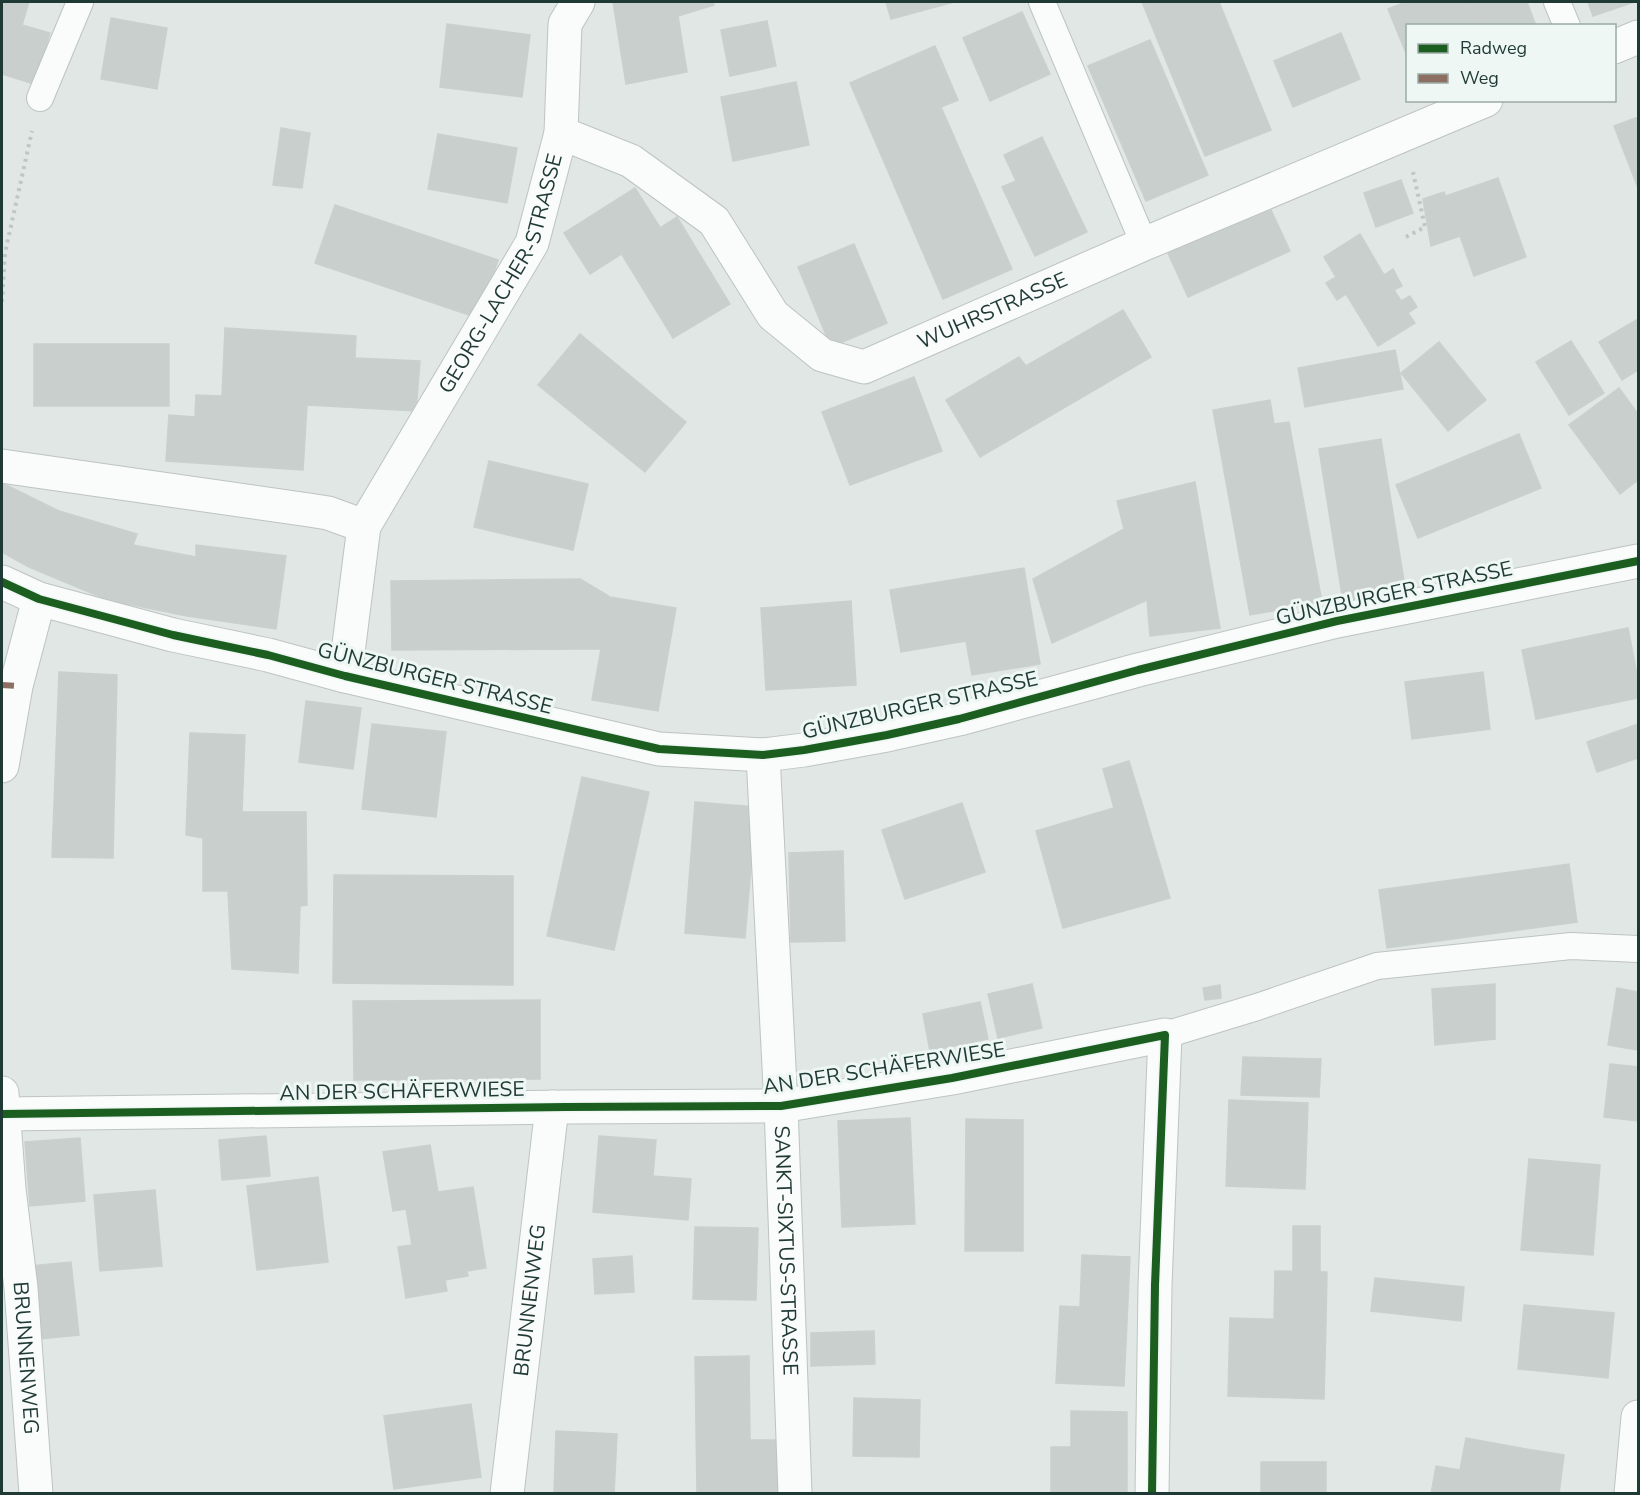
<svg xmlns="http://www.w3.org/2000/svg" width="1640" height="1495" font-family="'Nunito Sans',sans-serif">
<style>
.building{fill:#c9cfcd;stroke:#c9d0cd;stroke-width:1.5}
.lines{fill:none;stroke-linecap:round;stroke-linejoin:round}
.service-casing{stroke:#bdc4c1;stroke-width:28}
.minor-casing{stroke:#bdc4c1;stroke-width:35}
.path{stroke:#bfc7c6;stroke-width:4;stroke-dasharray:3 4.5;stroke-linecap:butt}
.service{stroke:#fafbfb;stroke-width:26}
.minor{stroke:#fafbfb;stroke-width:33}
.quiet{stroke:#8d6e63;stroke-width:6;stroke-dasharray:12 6;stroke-linecap:butt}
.cycleway-casing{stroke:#eef7f3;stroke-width:11}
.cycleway{stroke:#1b5e20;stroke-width:8}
.labels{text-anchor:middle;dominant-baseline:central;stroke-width:6;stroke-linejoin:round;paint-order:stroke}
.street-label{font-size:21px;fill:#1f3a35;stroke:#eef7f3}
</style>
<rect width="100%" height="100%" fill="#e0e7e4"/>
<!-- building -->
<g class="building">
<path d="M 2,2 L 29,2 L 22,25 L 50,33 L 34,84 L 2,74 Z"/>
<path d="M 613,2 L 713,2 L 714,5 L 678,16 L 687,72 L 626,84 Z"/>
<path d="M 886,2 L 954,2 L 891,19 Z"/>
<path d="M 1142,2 L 1219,2 L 1271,130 L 1205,156 Z"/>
<path d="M 1406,2 L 1468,2 L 1477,26 L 1408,26 L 1408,58 L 1388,9 Z"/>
<path d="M 1468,2 L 1527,2 L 1536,26 L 1477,26 Z"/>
<path d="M 1588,2 L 1634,2 L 1593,16 Z"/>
<path d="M 1022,12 L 1050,74 L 990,101 L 963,38 Z"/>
<path d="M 111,18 L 167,28 L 157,89 L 101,79 Z"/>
<path d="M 767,21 L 776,66 L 730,76 L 721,30 Z"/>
<path d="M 447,24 L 530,35 L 522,97 L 440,87 Z"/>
<path d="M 1341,33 L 1360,79 L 1293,107 L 1274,61 Z"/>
<path d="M 1150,40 L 1208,175 L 1146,201 L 1088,66 Z"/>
<path d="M 935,46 L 958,100 L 941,107 L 1012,269 L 943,299 L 850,83 Z"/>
<path d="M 796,82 L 809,145 L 733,161 L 721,97 Z"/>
<path d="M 1638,117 L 1638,188 L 1614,126 Z"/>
<path d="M 281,128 L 310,133 L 302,188 L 273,185 Z"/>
<path d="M 438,134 L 517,148 L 507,203 L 428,189 Z"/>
<path d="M 1042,137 L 1087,232 L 1035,256 L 1002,187 L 1016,181 L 1004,155 Z"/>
<path d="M 1498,178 L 1526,257 L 1474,276 L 1446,196 Z"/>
<path d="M 1401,180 L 1413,213 L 1376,227 L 1364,193 Z"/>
<path d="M 635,188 L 661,229 L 590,274 L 564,233 Z"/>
<path d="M 1444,192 L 1460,236 L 1431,246 L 1423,199 Z"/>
<path d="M 335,205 L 498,260 L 478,318 L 315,263 Z"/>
<path d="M 1269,206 L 1290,251 L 1188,297 L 1167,251 Z"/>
<path d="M 677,217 L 730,304 L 673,338 L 621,253 Z"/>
<path d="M 1360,234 L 1384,275 L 1393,269 L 1402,286 L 1394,290 L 1401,301 L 1410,296 L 1417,307 L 1408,313 L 1415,323 L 1378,346 L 1346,294 L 1337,300 L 1326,283 L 1336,277 L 1324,257 Z"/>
<path d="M 854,244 L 887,323 L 831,347 L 798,267 Z"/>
<path d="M 1123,310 L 1151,357 L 980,457 L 946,400 L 1019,357 L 1026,366 Z"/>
<path d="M 1638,319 L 1638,370 L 1622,380 L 1599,342 Z"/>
<path d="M 225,328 L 356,336 L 355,358 L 420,361 L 416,411 L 307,405 L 303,470 L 166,461 L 169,415 L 195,417 L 196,395 L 222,396 Z"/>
<path d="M 580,334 L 686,422 L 645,472 L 538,385 Z"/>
<path d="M 1571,341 L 1604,393 L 1569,415 L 1536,362 Z"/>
<path d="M 1439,342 L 1486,400 L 1448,431 L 1401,373 Z"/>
<rect x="34" y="344" width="135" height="62"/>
<path d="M 1395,350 L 1403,389 L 1305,407 L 1298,368 Z"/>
<path d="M 914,377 L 942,451 L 850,485 L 822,412 Z"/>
<path d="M 1619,388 L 1638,414 L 1638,480 L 1620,494 L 1569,425 Z"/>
<path d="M 1270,400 L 1274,424 L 1289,422 L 1322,602 L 1250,615 L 1213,410 Z"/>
<path d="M 1519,434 L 1541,488 L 1418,538 L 1396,485 Z"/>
<path d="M 1381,439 L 1406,593 L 1343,602 L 1319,449 Z"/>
<path d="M 489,461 L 588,484 L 573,550 L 474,527 Z"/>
<path d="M 1195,482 L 1220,628 L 1150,636 L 1147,600 L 1052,643 L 1033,579 L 1124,529 L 1117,501 Z"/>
<path d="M 2,483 L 59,511 L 137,534 L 133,545 L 196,557 L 196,545 L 286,556 L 276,629 L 187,616 L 108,600 L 29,567 L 2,552 Z"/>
<path d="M 1024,568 L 1040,664 L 972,675 L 966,641 L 901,652 L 890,590 Z"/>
<path d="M 580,579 L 610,597 L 676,608 L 658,711 L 592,700 L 601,649 L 580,649 Z"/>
<path d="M 580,579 L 580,649 L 392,650 L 391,581 Z"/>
<path d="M 851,601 L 856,685 L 766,690 L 761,608 Z"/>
<path d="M 1628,628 L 1638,680 L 1638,698 L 1536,719 L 1522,650 Z"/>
<path d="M 59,672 L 117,675 L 113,858 L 52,857 Z"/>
<path d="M 1483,672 L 1490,729 L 1412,739 L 1405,682 Z"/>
<path d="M 306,701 L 361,708 L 353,769 L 299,762 Z"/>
<path d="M 372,724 L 446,732 L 436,817 L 362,809 Z"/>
<path d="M 1638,724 L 1638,758 L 1597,772 L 1587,742 Z"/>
<path d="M 190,733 L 245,735 L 242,812 L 306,812 L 307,905 L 300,906 L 298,973 L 232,969 L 228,891 L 203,891 L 203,838 L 186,835 Z"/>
<path d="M 1129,761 L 1141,800 L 1114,808 L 1103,769 Z"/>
<path d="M 582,777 L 649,792 L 614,950 L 547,936 Z"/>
<path d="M 1141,800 L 1170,898 L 1063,928 L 1036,831 Z"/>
<path d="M 695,802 L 756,807 L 745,938 L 685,933 Z"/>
<path d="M 962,803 L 985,872 L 905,899 L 882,830 Z"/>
<path d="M 843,851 L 845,941 L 791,942 L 789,853 Z"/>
<path d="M 1569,864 L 1577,922 L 1387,948 L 1379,890 Z"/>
<path d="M 334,875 L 513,876 L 513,985 L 333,983 Z"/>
<path d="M 1032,984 L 1042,1028 L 998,1038 L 988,994 Z"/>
<path d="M 1495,984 L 1495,1039 L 1435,1045 L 1432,989 Z"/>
<path d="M 1220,985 L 1221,998 L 1205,1000 L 1203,988 Z"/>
<path d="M 1617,988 L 1638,992 L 1638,1050 L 1608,1045 Z"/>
<path d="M 540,1000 L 540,1079 L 354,1080 L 353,1001 Z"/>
<path d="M 980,1002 L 988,1039 L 930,1051 L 923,1014 Z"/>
<path d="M 1243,1057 L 1321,1059 L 1319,1097 L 1241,1095 Z"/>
<path d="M 1610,1064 L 1638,1067 L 1638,1121 L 1604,1117 Z"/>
<path d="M 1229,1100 L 1308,1103 L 1305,1189 L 1226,1186 Z"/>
<path d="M 910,1118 L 915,1224 L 842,1227 L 838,1121 Z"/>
<path d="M 966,1119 L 1023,1120 L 1023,1251 L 965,1251 Z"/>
<path d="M 266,1136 L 270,1176 L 222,1180 L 219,1140 Z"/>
<path d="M 599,1136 L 656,1140 L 653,1176 L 691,1179 L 688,1220 L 593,1212 Z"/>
<path d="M 80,1138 L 85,1201 L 30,1206 L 25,1142 Z"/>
<path d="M 430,1145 L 438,1192 L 404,1197 L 406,1209 L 393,1211 L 383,1152 Z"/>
<path d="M 1529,1159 L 1600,1165 L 1593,1255 L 1521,1250 Z"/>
<path d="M 318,1177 L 328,1262 L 257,1270 L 247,1186 Z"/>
<path d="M 473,1187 L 486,1268 L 467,1271 L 468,1276 L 445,1280 L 447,1291 L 406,1298 L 398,1247 L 412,1245 L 404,1197 Z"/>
<path d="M 155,1190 L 162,1266 L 100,1271 L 94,1195 Z"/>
<path d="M 1293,1226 L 1320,1226 L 1320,1272 L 1293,1271 Z"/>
<path d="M 695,1227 L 758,1228 L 756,1300 L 693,1299 Z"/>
<path d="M 1082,1255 L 1130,1257 L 1124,1386 L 1056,1383 L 1060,1306 L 1080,1307 Z"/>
<path d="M 632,1256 L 634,1292 L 595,1294 L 593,1259 Z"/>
<path d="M 71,1262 L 79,1335 L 39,1339 L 31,1266 Z"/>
<path d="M 1275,1271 L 1327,1272 L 1326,1321 L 1274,1320 Z"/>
<path d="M 1375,1278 L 1464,1287 L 1461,1321 L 1371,1311 Z"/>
<path d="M 1524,1305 L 1614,1313 L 1608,1378 L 1518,1369 Z"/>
<path d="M 1230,1318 L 1326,1321 L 1324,1399 L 1228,1396 Z"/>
<path d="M 874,1331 L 875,1364 L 811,1366 L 811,1333 Z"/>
<path d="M 749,1356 L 750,1440 L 779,1440 L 780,1494 L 697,1494 L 695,1357 Z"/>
<path d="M 854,1398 L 920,1400 L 919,1457 L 853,1456 Z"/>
<path d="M 471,1404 L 481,1477 L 394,1489 L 384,1416 Z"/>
<path d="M 1071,1411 L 1127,1412 L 1127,1494 L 1051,1494 L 1051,1447 L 1071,1447 Z"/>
<path d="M 556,1431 L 617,1434 L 614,1494 L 554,1494 Z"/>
<path d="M 1466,1438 L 1526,1449 L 1518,1494 L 1431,1494 L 1436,1466 L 1460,1470 Z"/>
<path d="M 1526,1449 L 1564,1455 L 1559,1494 L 1518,1494 Z"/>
<rect x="1261" y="1462" width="65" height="32"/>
</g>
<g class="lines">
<!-- service casing -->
<g class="service-casing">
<g id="service">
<path d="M 1042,2 L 1144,244"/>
<path d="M 1557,2 L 1567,26"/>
<path d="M 40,98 L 80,2"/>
<path d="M 1165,1035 L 1257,1007 L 1377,966 L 1571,946 L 1638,949"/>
</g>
</g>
<!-- minor casing -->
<g class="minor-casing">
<g id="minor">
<path d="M 1614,47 L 1638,37"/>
<path id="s1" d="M 561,133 L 631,161 L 714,221 L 773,315 L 822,355 L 864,367 L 1144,244 L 1486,100"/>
<path d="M 2,466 L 309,510 L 328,513 L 364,526"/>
<path d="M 2,582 L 39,599 L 173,635 L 268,655 L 345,676 L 659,749 L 763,755 L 804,750 L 887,735 L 959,719 L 1138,670 L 1337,621 L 1638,561"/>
<path id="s2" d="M 345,676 L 364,526 L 532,243 L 561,133 L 565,24 L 578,2"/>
<path id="s3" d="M 763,755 L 781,1106 L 795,1494"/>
<path d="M 2,766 L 16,686 L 39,599"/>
<path id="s4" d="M 2,1093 L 9,1189 L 21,1288 L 36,1494"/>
<path d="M 3,1114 L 566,1107 L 781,1106 L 952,1078 L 1165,1035 L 1155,1285 L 1152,1494"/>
<path id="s5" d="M 507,1494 L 552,1107"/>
<path d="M 1631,1494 L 1638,1417"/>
</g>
</g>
<!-- path -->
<g class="path">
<path d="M 1406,237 L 1425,227 L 1413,172"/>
<path d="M 2,302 L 5,253 L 32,131"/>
</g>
<!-- service -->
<use href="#service" class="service"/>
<!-- minor -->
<use href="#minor" class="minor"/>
<!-- quiet -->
<path class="quiet" d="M 2,685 L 16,686"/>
<!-- cycleway casing -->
<g class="cycleway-casing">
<g id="cycleway">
<path d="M 2,582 L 39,599 L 173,635 L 268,655 L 345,676 L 659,749 L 763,755 L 804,750 L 887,735 L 959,719 L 1138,670 L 1337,621 L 1638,561"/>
<path d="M 3,1114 L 566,1107 L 781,1106 L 952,1078 L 1165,1035 L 1155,1285 L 1152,1494"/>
</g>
</g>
<!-- cycleway -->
<use href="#cycleway" class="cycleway"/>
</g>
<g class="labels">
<!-- street labels -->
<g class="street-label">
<text stroke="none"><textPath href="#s2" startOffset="440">GEORG-LACHER-STRASSE</textPath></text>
<text stroke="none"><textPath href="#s1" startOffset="536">WUHRSTRASSE</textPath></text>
<text transform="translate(1394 593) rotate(-12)">GÜNZBURGER STRASSE</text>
<text transform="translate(435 678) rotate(14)">GÜNZBURGER STRASSE</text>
<text transform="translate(920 705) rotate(-13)">GÜNZBURGER STRASSE</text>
<text transform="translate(884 1068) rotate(-9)">AN DER SCHÄFERWIESE</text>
<text transform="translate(402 1091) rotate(-1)">AN DER SCHÄFERWIESE</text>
<text stroke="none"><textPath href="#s3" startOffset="496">SANKT-SIXTUS-STRASSE</textPath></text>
<text stroke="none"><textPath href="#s5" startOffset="195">BRUNNENWEG</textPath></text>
<text stroke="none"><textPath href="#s4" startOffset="266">BRUNNENWEG</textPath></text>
</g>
</g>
<!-- border -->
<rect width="1640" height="1495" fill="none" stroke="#1f3a35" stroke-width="6"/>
<!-- legend -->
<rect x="1406" y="24" width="210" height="78" fill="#eef7f3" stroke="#9baba7" stroke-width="1.5"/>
<rect x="1418" y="44" width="30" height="9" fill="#1b5e20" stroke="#9baba7" stroke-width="1.5"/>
<text x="1460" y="54" font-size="18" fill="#1f3a35">Radweg</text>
<rect x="1418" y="74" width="30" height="9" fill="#8d6e63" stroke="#9baba7" stroke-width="1.5"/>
<text x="1460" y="84" font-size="18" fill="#1f3a35">Weg</text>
</svg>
